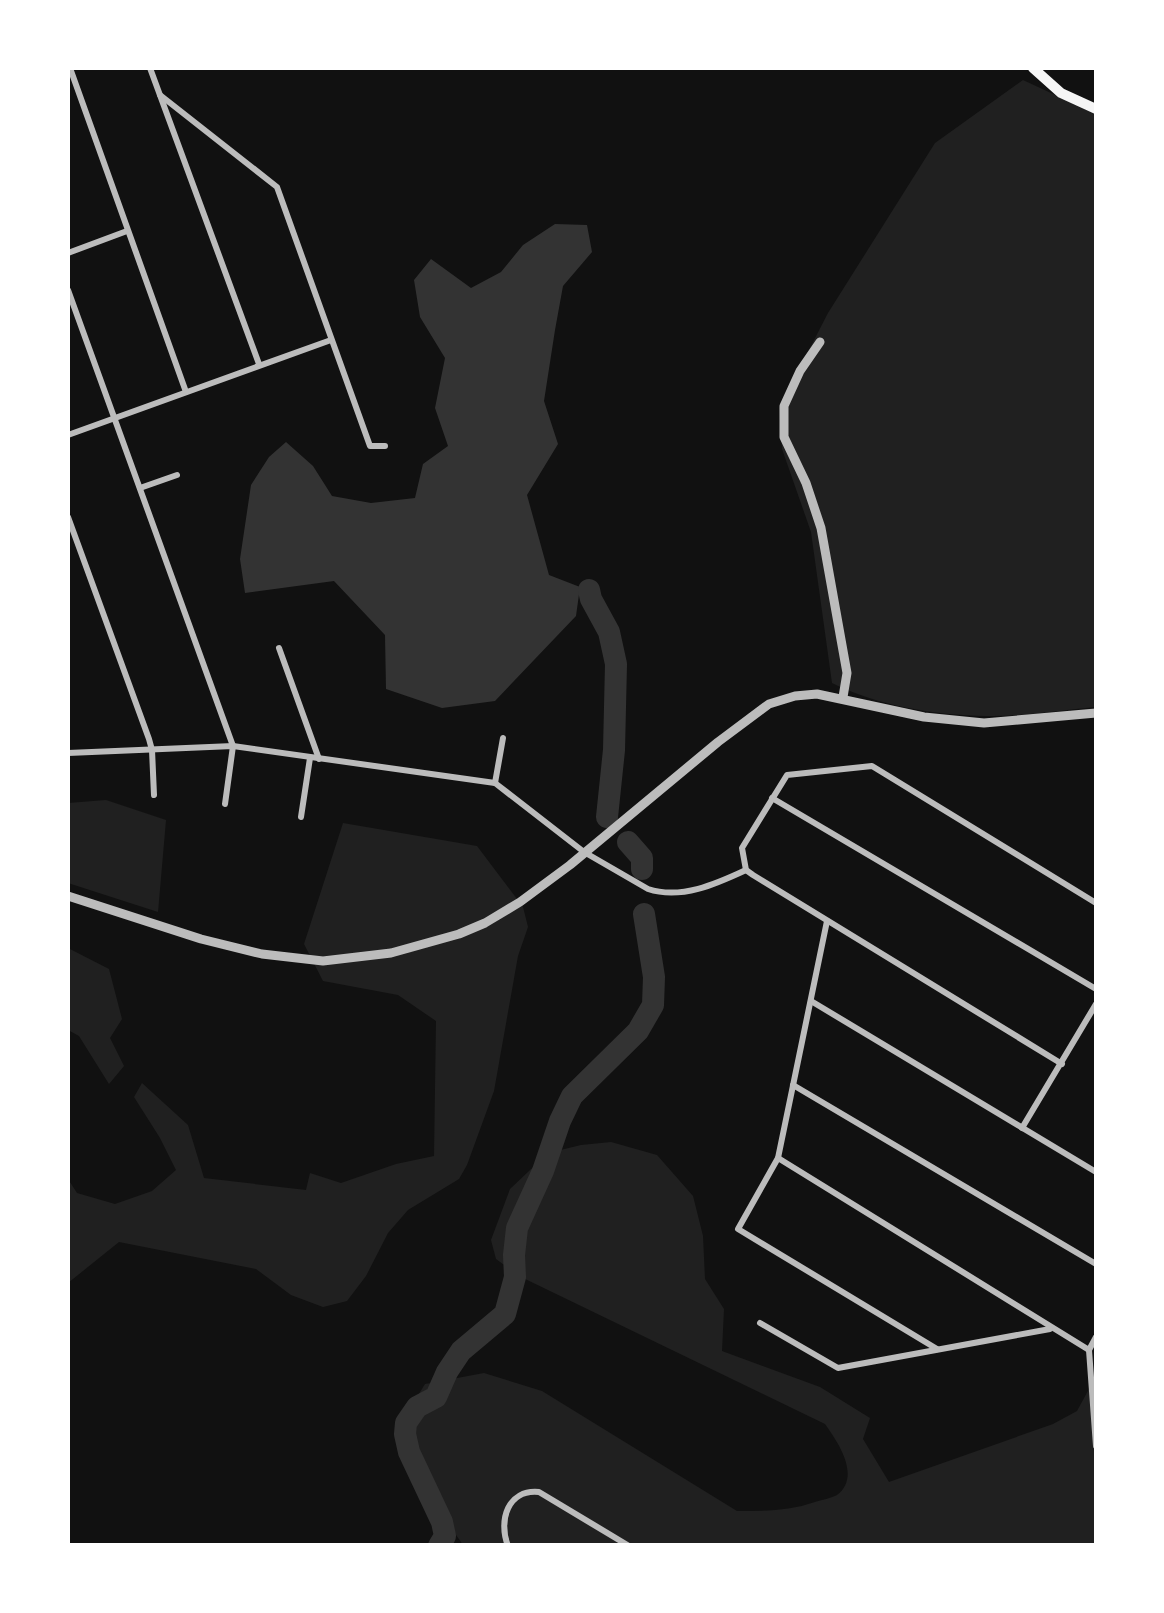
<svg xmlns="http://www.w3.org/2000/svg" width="1164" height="1613" font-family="'Public Sans',sans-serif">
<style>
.green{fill:#202020}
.water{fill:#333}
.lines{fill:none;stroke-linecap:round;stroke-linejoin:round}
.river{stroke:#333;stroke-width:22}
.minor{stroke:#bcbcbc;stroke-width:6}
.tertiary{stroke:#bcbcbc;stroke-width:9}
.secondary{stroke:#f5f5f5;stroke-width:10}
</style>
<rect width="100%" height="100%" fill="#111"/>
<!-- green -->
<g class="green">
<path d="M 1023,80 L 1096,114 L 1096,707 C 1060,710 1022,717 986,716 C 934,715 879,706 832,683 L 811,532 L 782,449 L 779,408 L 828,313 L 935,143 Z"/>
<path d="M 106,800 L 166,820 L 158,912 L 68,883 L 68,803 Z"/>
<path d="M 343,823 L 477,846 L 523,907 L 528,927 L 518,956 L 494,1091 L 467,1165 L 459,1179 L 408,1210 L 388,1233 L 366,1276 L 347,1301 L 323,1307 L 291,1295 L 256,1269 L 119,1242 L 68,1283 L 68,1179 L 77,1193 L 115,1204 L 152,1191 L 176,1170 L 160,1138 L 134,1097 L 142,1083 L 188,1125 L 204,1178 L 306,1190 L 310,1173 L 341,1183 L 396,1164 L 434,1156 L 436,1021 L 398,995 L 323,981 L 304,944 Z"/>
<path d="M 68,948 L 109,969 L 122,1019 L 110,1038 L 124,1066 L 109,1084 L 79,1036 L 68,1030 Z"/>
<path d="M 611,1142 L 657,1155 L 693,1196 L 703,1236 L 705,1279 L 724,1309 L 722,1351 L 820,1387 L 870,1418 L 863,1439 L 889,1482 L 1053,1424 L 1077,1411 L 1096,1376 L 1096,1545 L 463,1545 L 422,1485 L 411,1437 L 414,1402 L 425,1384 L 484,1373 L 542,1391 L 737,1511 C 764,1511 789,1511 815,1502 C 821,1500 832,1498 837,1495 C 862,1476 837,1441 825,1424 L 519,1276 L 496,1259 L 491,1240 L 510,1189 L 548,1153 L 581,1145 Z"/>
</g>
<!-- water -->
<path class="water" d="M 555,224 L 587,225 L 592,252 L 563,286 L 555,330 L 544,401 L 558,444 L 527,495 L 549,575 L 580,587 L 576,616 L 495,701 L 442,708 L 386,689 L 385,635 L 334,581 L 245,593 L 240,559 L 251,485 L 269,457 L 286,442 L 313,466 L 332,496 L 371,503 L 415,498 L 423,464 L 448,446 L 435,408 L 445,358 L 420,317 L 414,280 L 431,259 L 471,288 L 501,272 L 523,245 Z"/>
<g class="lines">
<!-- river -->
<g class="river">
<path d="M 589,590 L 591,599 L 609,632 L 616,664 L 614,750 L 607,817"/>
<path d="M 628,842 L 642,858 L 642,869"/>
<path d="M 439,1546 L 445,1536 L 442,1522 L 409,1452 L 405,1434 L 406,1423 L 417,1407 L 436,1397 L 447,1372 L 461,1351 L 505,1314 L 515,1277 L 514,1255 L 517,1228 L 543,1171 L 560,1121 L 572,1096 L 638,1031 L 653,1005 L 654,977 L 644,914"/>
</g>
<!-- minor -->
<g class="minor">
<path d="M 70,68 L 186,392"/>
<path d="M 150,68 L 259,364"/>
<path d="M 160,95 L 277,187 L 370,446 L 385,446"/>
<path d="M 68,253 L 127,231"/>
<path d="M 68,290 L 233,746 L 225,804"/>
<path d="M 68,435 L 331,340"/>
<path d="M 140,488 L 177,475"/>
<path d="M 68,517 L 149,739 L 152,750 L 154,795"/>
<path d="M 279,648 L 319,759"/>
<path d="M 68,753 L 233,746 L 495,783 L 584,852 L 648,889 C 681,900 716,884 746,870"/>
<path d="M 495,783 L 503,738"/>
<path d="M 772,798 L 1096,989"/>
<path d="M 301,817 L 310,758"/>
<path d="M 827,921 L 778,1158 L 738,1229 L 937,1349"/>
<path d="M 811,1001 L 1096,1172"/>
<path d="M 1062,1064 L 753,875 L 746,870 L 742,848 L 787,775 L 872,766 L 1096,903"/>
<path d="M 793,1085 L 1096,1264"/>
<path d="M 1022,1128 L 1096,1004"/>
<path d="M 778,1158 L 1089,1350"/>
<path d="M 760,1323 L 838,1368 L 1050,1329"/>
<path d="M 1096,1337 L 1089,1350 L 1096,1446"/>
<path d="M 508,1546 C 498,1520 508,1489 539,1492 L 629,1546"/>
</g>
<!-- tertiary -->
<g class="tertiary">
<path d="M 820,342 L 800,371 L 784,406 L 784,437 L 806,483 L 821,528 L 847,673 L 843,697"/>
<path d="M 68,896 L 201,939 L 262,954 L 323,961 L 391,953 L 459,934 L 485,923 L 520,902 L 570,865 L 718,742 L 769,704 L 795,696 L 817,694 L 924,717 L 984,723 L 1096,713"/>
</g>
<!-- secondary -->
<path class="secondary" d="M 1033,68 L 1061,93 L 1096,109"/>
</g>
<!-- border -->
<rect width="1164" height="1613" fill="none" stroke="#ffffff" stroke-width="140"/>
</svg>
